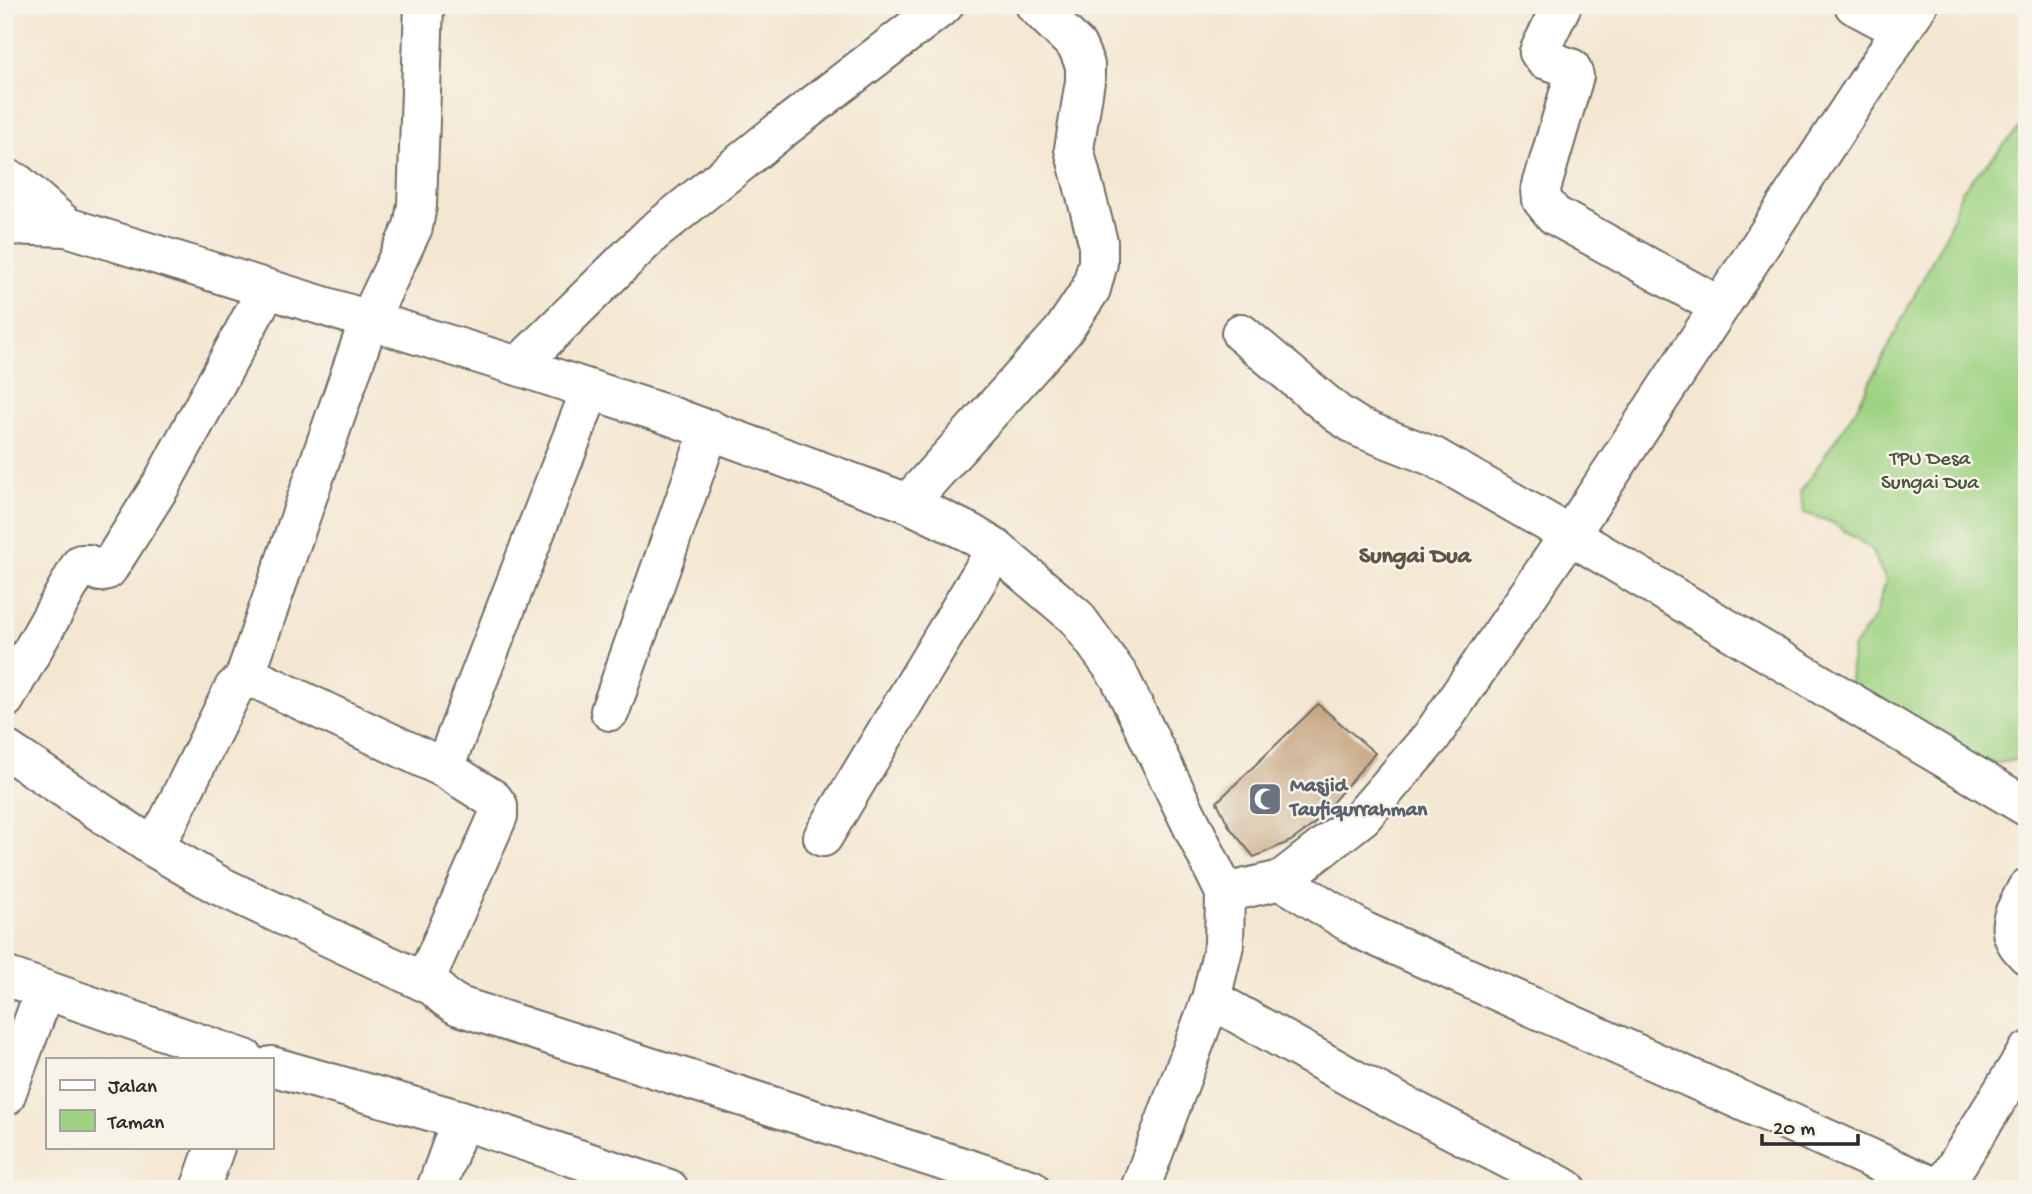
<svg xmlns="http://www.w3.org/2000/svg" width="2032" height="1194" font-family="'Gochi Hand',sans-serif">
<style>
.green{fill:#9fd383;stroke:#657f57;stroke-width:2}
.building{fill:#c2a17b}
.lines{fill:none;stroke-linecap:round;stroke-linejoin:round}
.minor-casing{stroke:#716d65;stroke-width:42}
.major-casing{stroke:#716d65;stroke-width:42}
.minor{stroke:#fff;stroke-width:38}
.major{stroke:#fff;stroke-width:38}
.labels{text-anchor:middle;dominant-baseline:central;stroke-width:5;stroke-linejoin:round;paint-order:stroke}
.park-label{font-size:21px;fill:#485541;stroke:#f7f3e8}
.worship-label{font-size:21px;font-weight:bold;fill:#5b616d;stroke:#f7f3e8;text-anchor:start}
.quarter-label{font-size:24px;font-weight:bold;fill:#605447;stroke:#f7f3e8}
</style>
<rect width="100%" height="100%" fill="#f7f3e8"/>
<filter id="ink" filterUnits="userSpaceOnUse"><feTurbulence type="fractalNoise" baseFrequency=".0143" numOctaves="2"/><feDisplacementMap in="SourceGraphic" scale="14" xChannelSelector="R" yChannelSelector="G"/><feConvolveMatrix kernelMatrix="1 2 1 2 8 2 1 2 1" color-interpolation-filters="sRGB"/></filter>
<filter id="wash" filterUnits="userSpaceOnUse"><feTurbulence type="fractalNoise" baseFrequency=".00686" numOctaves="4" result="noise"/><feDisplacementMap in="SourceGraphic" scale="28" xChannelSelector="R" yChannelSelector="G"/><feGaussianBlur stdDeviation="1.57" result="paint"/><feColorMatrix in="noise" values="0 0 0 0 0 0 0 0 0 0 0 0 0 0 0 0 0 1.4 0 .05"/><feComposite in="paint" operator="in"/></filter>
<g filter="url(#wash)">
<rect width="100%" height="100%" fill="#f4e7d2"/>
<!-- green -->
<path class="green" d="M 2027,120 L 2027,757 L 1996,764 L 1973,759 L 1850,683 L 1852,649 L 1876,615 L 1886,580 L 1870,548 L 1831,522 L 1804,513 L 1800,493 L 1857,407 L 1947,232 L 1962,190 Z"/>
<g id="blocks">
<!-- building -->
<path class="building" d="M 1318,704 L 1375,753 L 1313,825 L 1291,841 L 1254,857 L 1230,828 L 1217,802 Z"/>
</g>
</g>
<g filter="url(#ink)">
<use href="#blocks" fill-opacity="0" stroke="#716d65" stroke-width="2"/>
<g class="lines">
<!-- minor casing -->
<g class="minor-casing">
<g id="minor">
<path d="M 1562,5 L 1539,52 L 1544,59 L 1571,68 L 1574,76 L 1541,189 L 1542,200 L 1554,215 L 1719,306"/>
<path d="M 1854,5 L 1901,30"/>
<path d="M 1241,333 L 1338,414 L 1360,428 L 1434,457 L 1568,534 L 2027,807"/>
<path d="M 518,366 L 653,233 L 781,130 L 944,5"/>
<path d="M 908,503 L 1063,331 L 1091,289 L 1098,263 L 1098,242 L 1074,149 L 1085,81 L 1085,65 L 1077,46 L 1035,5"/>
<path d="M 244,679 L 369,320 L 413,227 L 417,205 L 424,5"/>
<path d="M 5,699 L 81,564 L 88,564 L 100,572 L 107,570 L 110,566 L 161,485 L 267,289"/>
<path d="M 610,711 L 710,429"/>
<path d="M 5,749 L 153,847 L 169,820 L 234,688 L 244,679 L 260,681 L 444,768 L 493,799 L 498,806 L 498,816 L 435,958 C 433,962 429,971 430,975 C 432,990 448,1000 459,1006 L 1031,1189"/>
<path d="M 444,768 L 590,391"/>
<path d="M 823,837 L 996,549"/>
<path d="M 153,847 L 218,885 L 435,987"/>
<path d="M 1281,880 L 1363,931 L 1932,1186 L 1941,1185 L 1949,1177 L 2027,1052"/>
<path d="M 2027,888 C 2014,914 2000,930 2027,955"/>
<path d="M 1225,893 L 1281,880 L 1362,817 L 1431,737 L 1587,509 L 1918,5"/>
<path d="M 5,976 L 245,1059"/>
<path d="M 1211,999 L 1359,1082 L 1567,1189"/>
<path d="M 271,1066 L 461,1120 L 669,1189"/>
<path d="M 5,1097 L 45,990"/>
<path d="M 200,1189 L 215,1147"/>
<path d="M 436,1189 L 461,1120"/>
</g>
</g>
<!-- major casing -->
<g class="major-casing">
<g id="major">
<path d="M 5,178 L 17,183 L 67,227 L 518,366 L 668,415 L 908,503 L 970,533 L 996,549 L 1076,617 L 1119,676 L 1225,893 L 1224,945 L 1211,999 L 1140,1189"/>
<path d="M 5,225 L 67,227"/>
</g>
</g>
<!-- minor -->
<use href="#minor" class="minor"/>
<!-- major -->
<use href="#major" class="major"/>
</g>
</g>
<!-- icons -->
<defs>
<g id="mosque-square" transform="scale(1.75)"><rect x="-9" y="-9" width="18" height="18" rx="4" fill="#6b7280" stroke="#f7f3e8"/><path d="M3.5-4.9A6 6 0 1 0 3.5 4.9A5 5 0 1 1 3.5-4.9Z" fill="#fff"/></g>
</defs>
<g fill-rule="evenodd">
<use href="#mosque-square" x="1265" y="799"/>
</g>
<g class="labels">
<!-- park labels -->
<g class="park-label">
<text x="1930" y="460">TPU Desa<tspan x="1930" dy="24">Sungai Dua</tspan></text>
</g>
<!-- worship labels -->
<g class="worship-label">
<text x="1290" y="787">Masjid<tspan x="1290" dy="24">Taufiqurrahman</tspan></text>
</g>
<!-- quarter labels -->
<g class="quarter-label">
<text x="1415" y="557">Sungai Dua</text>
</g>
</g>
<!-- margin -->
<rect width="2032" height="1194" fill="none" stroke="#f7f3e8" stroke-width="28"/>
<!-- legend -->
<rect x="46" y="1058" width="228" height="91" fill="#f7f3e8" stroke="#a5a39c" stroke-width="2"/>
<rect x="60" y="1080" width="35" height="10" fill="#ffffff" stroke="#a5a39c" stroke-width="2"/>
<text x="108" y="1092" font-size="21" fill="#2b2b2b">Jalan</text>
<rect x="60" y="1110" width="35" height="21" fill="#9fd383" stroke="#a5a39c" stroke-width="2"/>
<text x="108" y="1128" font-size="21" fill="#2b2b2b">Taman</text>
<!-- scale -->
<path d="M1762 1134v10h96v-10" fill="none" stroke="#2b2b2b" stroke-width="3.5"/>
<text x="1773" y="1134" font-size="21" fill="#2b2b2b" stroke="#f7f3e8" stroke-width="5" paint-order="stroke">20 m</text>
</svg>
